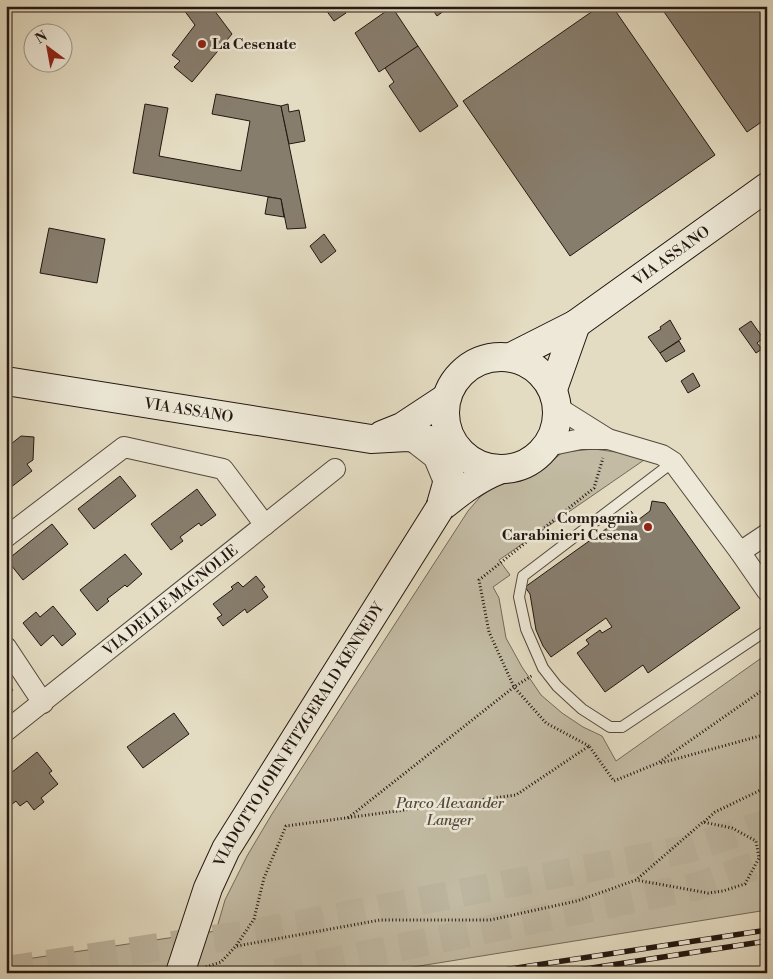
<svg xmlns="http://www.w3.org/2000/svg" width="773" height="979" font-family="'Libre Bodoni',serif">
<style>
.green{fill:#c3bba4;stroke:#73695a}
.building{fill:#877d6d;stroke:#231711}
.lines{fill:none;stroke-linecap:round;stroke-linejoin:round}
.highway-tunnel{stroke:#bdb59f;stroke-width:28;stroke-dasharray:28 14;stroke-linecap:butt}
.lane-casing{stroke:#53483d;stroke-width:12}
.street-casing{stroke:#53483d;stroke-width:22}
.secondary-casing{stroke:#231711;stroke-width:30}
.path{stroke:#231711;stroke-width:3;stroke-dasharray:1 2.5;stroke-linecap:butt}
.lane{stroke:#ede8d7;stroke-width:10}
.street{stroke:#ede8d7;stroke-width:20}
.secondary{stroke:#ede8d7;stroke-width:28}
.rail-casing{stroke:#231711;stroke-width:5.5}
.rail{stroke:#ede8d7;stroke-width:4;stroke-dasharray:11;stroke-linecap:butt}
.secondary-bridge-casing{stroke:#231711;stroke-width:30;stroke-linecap:butt}
.secondary-bridge{stroke:#ede8d7;stroke-width:28}
.poi-dot{fill:#8f2418;stroke:#ede8d7;stroke-width:2}
.labels{text-anchor:middle;dominant-baseline:central;stroke-width:5;stroke-linejoin:round;paint-order:stroke}
.poi-label{font-size:15px;font-weight:bold;fill:#231711;stroke:#ede8d7;text-anchor:start}
.street-label{font-size:15px;fill:#231711;stroke:#ede8d7}
.park-label{font-size:15px;font-style:italic;fill:#53483d;stroke:#ede8d7}
</style>
<rect width="100%" height="100%" fill="#e4dcc2"/>
<filter id="stains"><feTurbulence type="fractalNoise" baseFrequency=".004" numOctaves="4"/><feColorMatrix values="0 0 0 0 .2 0 0 0 0 .09 0 0 0 0 .02 0 0 0 .5 -.17"/></filter>
<radialGradient id="worn" r=".72"><stop offset=".6" stop-color="#630" stop-opacity="0"/><stop offset="1" stop-color="#630" stop-opacity=".3"/></radialGradient>
<!-- green -->
<path class="green" d="M 594,449 L 623,453 L 644,460 L 499,560 L 510,575 L 493,587 L 499,598 L 506,638 L 522,667 L 541,695 L 562,713 L 583,727 L 602,736 L 616,761 L 767,654 L 767,910 L 376,973 L 6,973 L 6,962 L 216,931 L 225,900 L 247,856 L 272,814 L 468,511 L 480,497 L 495,486 L 524,479 L 537,473 L 563,452 Z"/>
<!-- building -->
<g class="building">
<path d="M 181,6 L 211,6 L 232,34 L 192,82 L 174,67 L 180,61 L 172,55 L 195,25 Z"/>
<path d="M 323,6 L 341,6 L 346,13 L 334,21 Z"/>
<path d="M 430,6 L 449,6 L 449,7 L 437,16 Z"/>
<path d="M 600,6 L 612,6 L 715,155 L 570,256 L 463,101 Z"/>
<path d="M 660,6 L 767,6 L 767,118 L 747,132 Z"/>
<path d="M 392,7 L 418,46 L 379,72 L 355,33 Z"/>
<path d="M 418,46 L 458,106 L 420,132 L 389,86 L 394,82 L 385,68 Z"/>
<path d="M 216,94 L 281,106 L 306,228 L 287,229 L 281,199 L 133,173 L 145,104 L 168,108 L 159,156 L 241,171 L 250,121 L 212,114 Z"/>
<path d="M 288,104 L 289,112 L 299,110 L 305,141 L 289,144 L 281,106 Z"/>
<path d="M 268,197 L 281,199 L 284,217 L 265,214 Z"/>
<path d="M 49,228 L 105,239 L 97,283 L 40,273 Z"/>
<path d="M 324,234 L 336,251 L 321,263 L 310,246 Z"/>
<path d="M 670,320 L 681,339 L 660,353 L 648,337 L 661,329 L 660,327 Z"/>
<path d="M 751,321 L 763,338 L 757,343 L 762,349 L 756,353 L 739,329 Z"/>
<path d="M 679,341 L 685,351 L 666,362 L 660,353 Z"/>
<path d="M 693,373 L 700,386 L 688,393 L 681,381 Z"/>
<path d="M 21,436 L 34,437 L 33,460 L 27,464 L 32,471 L 6,491 L 6,448 Z"/>
<path d="M 120,476 L 136,496 L 94,529 L 78,509 Z"/>
<path d="M 197,489 L 216,515 L 201,526 L 199,523 L 180,537 L 183,541 L 171,550 L 151,524 Z"/>
<path d="M 652,501 L 665,503 L 740,608 L 648,673 L 643,665 L 605,692 L 577,653 L 589,644 L 586,640 L 600,630 L 602,633 L 612,627 L 606,618 L 551,657 L 543,646 L 536,630 L 530,594 L 525,587 L 631,511 L 638,520 L 650,511 Z"/>
<path d="M 52,524 L 68,544 L 23,580 L 7,560 Z"/>
<path d="M 125,554 L 142,574 L 127,587 L 125,585 L 120,589 L 107,599 L 109,601 L 97,611 L 80,590 Z"/>
<path d="M 256,576 L 265,587 L 262,589 L 268,597 L 247,613 L 245,609 L 223,626 L 217,618 L 222,615 L 213,604 L 233,589 L 231,587 L 238,582 L 243,587 Z"/>
<path d="M 53,606 L 76,634 L 62,646 L 53,635 L 41,646 L 23,623 L 36,612 L 40,617 Z"/>
<path d="M 6,682 L 13,690 L 6,696 Z"/>
<path d="M 174,713 L 189,734 L 143,768 L 127,747 Z"/>
<path d="M 37,752 L 52,771 L 49,773 L 58,784 L 41,798 L 44,802 L 34,810 L 27,801 L 20,806 L 16,801 L 6,809 L 6,777 Z"/>
</g>
<g class="lines">
<!-- highway-tunnel -->
<g class="highway-tunnel">
<path d="M 6,970 L 253,933 L 688,849 L 767,823"/>
<path d="M 276,973 L 698,886 L 767,861"/>
</g>
<!-- lane casing -->
<g class="lane-casing">
<path id="lane" d="M 673,462 L 523,576 L 519,597 L 526,629 L 543,668 L 557,686 L 582,709 L 610,727 L 622,727 L 767,630"/>
</g>
<!-- street casing -->
<g class="street-casing">
<g id="street">
<path d="M 557,407 L 608,439 L 662,455 L 673,462 L 740,552 L 767,534"/>
<path d="M 407,437 L 434,458 L 446,487"/>
<path d="M 547,446 L 581,439 L 608,439"/>
<path d="M 6,537 L 124,447 L 223,469 L 265,525"/>
<path d="M 740,552 L 767,591"/>
<path d="M 6,647 L 43,703"/>
<path id="s1" d="M 6,731 L 335,469"/>
</g>
</g>
<!-- secondary casing -->
<g class="secondary-casing">
<g id="secondary">
<circle cx="501" cy="413" r="56"/>
<path id="s2" d="M 511,357 L 576,324 L 767,187"/>
<path id="s3" d="M 6,381 L 371,439 L 407,437 L 426,439 L 455,446 L 446,487 L 440,508"/>
<path d="M 553,389 L 576,324"/>
<path d="M 382,435 L 402,427 L 446,398"/>
<path d="M 440,508 C 459,493 476,479 499,470"/>
</g>
</g>
<!-- path -->
<g class="path">
<path d="M 589,746 L 546,723 L 514,687 L 489,632 L 479,580 L 594,488 L 603,458"/>
<path d="M 661,763 L 767,734"/>
<path d="M 348,818 L 514,687 L 533,675"/>
<path d="M 704,822 L 715,812 L 767,787"/>
<path d="M 237,946 L 380,920 L 490,920 L 577,901 L 636,880 L 703,822 L 732,828 L 756,841 L 759,858 L 745,884 L 723,891 L 708,893 L 636,880"/>
<path d="M 206,967 L 221,962 L 236,946 L 254,919 L 264,878 L 286,826 L 516,795 L 589,746 L 614,781 L 658,763 L 767,687"/>
</g>
<!-- lane -->
<use href="#lane" class="lane"/>
<!-- street -->
<use href="#street" class="street"/>
<!-- secondary -->
<use href="#secondary" class="secondary"/>
<!-- rail casing -->
<g class="rail-casing">
<g id="rail">
<path d="M 483,973 L 767,930"/>
<path d="M 559,973 L 767,941"/>
</g>
</g>
<!-- rail -->
<use href="#rail" class="rail"/>
<!-- secondary-bridge casing -->
<g class="secondary-bridge-casing">
<g id="secondary-bridge">
<path id="s4" d="M 180,973 L 208,888 L 226,849 L 440,508"/>
</g>
</g>
<!-- secondary-bridge -->
<use href="#secondary-bridge" class="secondary-bridge"/>
</g>
<!-- markers -->
<g class="poi-dot">
<circle cx="202" cy="44" r="5"/>
<circle cx="648" cy="527" r="5"/>
</g>
<g class="labels">
<!-- poi labels -->
<g class="poi-label">
<text x="212" y="44">La Cesenate</text>
<text x="638" y="518" text-anchor="end">Compagnia<tspan x="638" dy="17">Carabinieri Cesena</tspan></text>
</g>
<!-- street labels -->
<g class="street-label">
<text stroke="none"><textPath href="#s2" startOffset="190">VIA ASSANO</textPath></text>
<text stroke="none"><textPath href="#s3" startOffset="185">VIA ASSANO</textPath></text>
<text stroke="none"><textPath href="#s1" startOffset="210">VIA DELLE MAGNOLIE</textPath></text>
<text stroke="none"><textPath href="#s4" startOffset="268">VIADOTTO JOHN FITZGERALD KENNEDY</textPath></text>
</g>
<!-- park labels -->
<g class="park-label">
<text x="450" y="803">Parco Alexander<tspan x="450" dy="17">Langer</tspan></text>
</g>
</g>
<!-- margin -->
<rect width="773" height="979" fill="none" stroke="#e4dcc2" stroke-width="25"/>
<rect x="8" y="8" width="758" height="964" fill="none" stroke="#231711" stroke-width="2.5"/>
<rect x="12" y="12" width="748" height="954" fill="none" stroke="#231711"/>
<!-- north arrow -->
<g transform="translate(48 48) rotate(328)"><circle r="24" fill="#ede8d7" stroke="#9c9488"/>
<path d="M0-4L9 19L0 12L-9 19Z" fill="#8f2418"/>
<text y="-8" font-size="14" font-weight="bold" text-anchor="middle" fill="#231711">N</text>
</g>
<rect width="100%" height="100%" filter="url(#stains)"/>
<rect width="100%" height="100%" fill="url(#worn)"/>
</svg>
